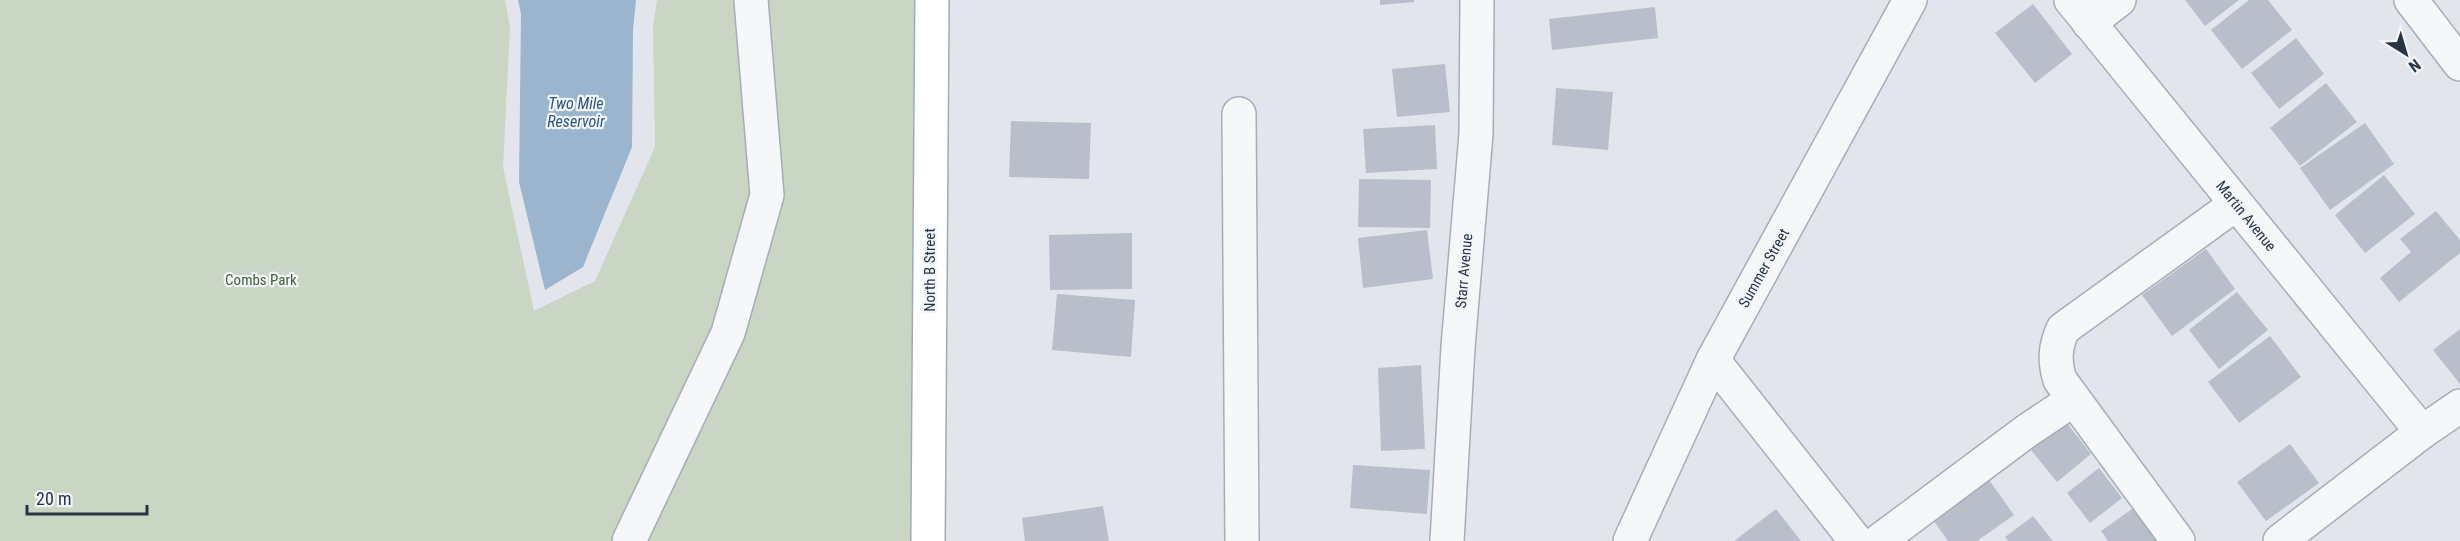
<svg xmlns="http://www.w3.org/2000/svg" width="2460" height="541" font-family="'Roboto Condensed',sans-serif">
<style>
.green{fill:#c8d6c3}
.water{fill:#9bb5ce}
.building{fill:#b9bfca}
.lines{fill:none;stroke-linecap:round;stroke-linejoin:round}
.minor-casing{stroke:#a7adb7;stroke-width:36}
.major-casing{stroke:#a1abb8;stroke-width:36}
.minor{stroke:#f6f7f9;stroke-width:33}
.major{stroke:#fff;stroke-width:33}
.labels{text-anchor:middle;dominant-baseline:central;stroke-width:4.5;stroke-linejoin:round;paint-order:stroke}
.street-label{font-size:15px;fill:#293445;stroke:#f2f5f9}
.park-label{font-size:15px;fill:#3f6235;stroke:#f2f5f9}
.water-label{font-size:16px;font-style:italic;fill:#30547c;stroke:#f2f5f9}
</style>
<rect width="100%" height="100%" fill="#e2e6ec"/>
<!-- green -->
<path class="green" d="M 0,0 L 505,0 L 510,28 L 503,167 L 534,311 L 595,281 L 655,147 L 653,26 L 657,0 L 917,0 L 915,541 L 0,541 Z"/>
<!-- water -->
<path class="water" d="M 518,0 L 636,0 L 633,30 L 632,147 L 583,267 L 545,290 L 519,182 L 521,14 Z"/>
<!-- building -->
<g class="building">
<path d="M 1380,0 L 1414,0 L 1414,2 L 1380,5 Z"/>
<path d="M 2185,0 L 2239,0 L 2205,26 Z"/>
<path d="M 2249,0 L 2268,0 L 2292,30 L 2242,69 L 2211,30 Z"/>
<path d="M 2033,4 L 2072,54 L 2035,83 L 1995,33 Z"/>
<path d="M 1655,7 L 1658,38 L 1552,50 L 1549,19 Z"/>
<path d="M 2296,38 L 2324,74 L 2279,109 L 2251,73 Z"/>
<path d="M 1445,64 L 1450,112 L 1397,117 L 1392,69 Z"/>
<path d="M 2326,83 L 2357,122 L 2300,166 L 2270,128 Z"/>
<path d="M 1556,88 L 1613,92 L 1608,150 L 1552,145 Z"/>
<path d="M 1011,121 L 1091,123 L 1089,179 L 1009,177 Z"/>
<path d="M 2365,123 L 2394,164 L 2330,210 L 2300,168 Z"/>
<path d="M 1435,125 L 1437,169 L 1366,173 L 1363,129 Z"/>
<path d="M 2384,175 L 2415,214 L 2365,253 L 2335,215 Z"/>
<path d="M 1359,179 L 1431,180 L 1430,228 L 1358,227 Z"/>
<path d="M 2436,211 L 2460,240 L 2460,253 L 2399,302 L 2380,278 L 2411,252 L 2400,239 Z"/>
<path d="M 1427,230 L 1433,279 L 1363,288 L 1358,238 Z"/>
<path d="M 1132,233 L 1132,289 L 1050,290 L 1049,235 Z"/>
<path d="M 2206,249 L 2235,289 L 2172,336 L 2142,295 Z"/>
<path d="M 2237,292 L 2268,330 L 2219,369 L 2189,330 Z"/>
<path d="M 1057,294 L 1135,300 L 1131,357 L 1052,350 Z"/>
<path d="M 2460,329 L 2460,384 L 2433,350 Z"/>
<path d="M 2270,336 L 2301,377 L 2239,423 L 2208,382 Z"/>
<path d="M 1421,365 L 1425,449 L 1381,451 L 1378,368 Z"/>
<path d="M 2066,422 L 2091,454 L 2057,482 L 2031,450 Z"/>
<path d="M 2290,444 L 2319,483 L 2266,521 L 2237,482 Z"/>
<path d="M 1353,465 L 1430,470 L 1427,514 L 1350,508 Z"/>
<path d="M 2099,468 L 2122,498 L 2090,523 L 2067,493 Z"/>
<path d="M 1987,477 L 2014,515 L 1977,541 L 1948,541 L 1931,517 Z"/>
<path d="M 1103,506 L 1109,541 L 1025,541 L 1022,518 Z"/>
<path d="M 2135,507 L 2160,541 L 2108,541 L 2101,531 Z"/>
<path d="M 1776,509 L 1801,541 L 1734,541 Z"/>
<path d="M 2033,516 L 2053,541 L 2008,541 L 2005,537 Z"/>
</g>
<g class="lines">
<!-- minor casing -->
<g class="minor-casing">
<g id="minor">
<path d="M 2071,0 L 2422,432"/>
<path d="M 2411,0 L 2460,64"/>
<path d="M 2089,23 L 2119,0"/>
<path d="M 1239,114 L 1242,541"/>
<path d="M 1713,360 L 1856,541"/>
<path d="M 629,541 L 728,333 L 767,195 L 751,0"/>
<path d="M 1447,541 L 1458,347 L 1476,134 L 1477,0"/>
<path d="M 1630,541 L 1713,360 L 1910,0"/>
<path d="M 1879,541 L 2028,430 L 2073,400"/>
<path d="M 2178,541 L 2060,380 C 2054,361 2055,347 2063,329 L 2236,204"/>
<path d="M 2280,541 L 2422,432 L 2460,406"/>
</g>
</g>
<!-- major casing -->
<g class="major-casing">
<path id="major" d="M 928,541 L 932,0"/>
</g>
<!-- minor -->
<use href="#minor" class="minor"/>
<!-- major -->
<use href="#major" class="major"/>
</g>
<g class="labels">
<!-- street labels -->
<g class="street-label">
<text transform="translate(2246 216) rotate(51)">Martin Avenue</text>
<text transform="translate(1764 268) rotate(-61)">Summer Street</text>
<text transform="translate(930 270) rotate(-90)">North B Street</text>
<text transform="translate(1464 271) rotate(-85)">Starr Avenue</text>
</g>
<!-- park labels -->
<g class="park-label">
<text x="261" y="280">Combs Park</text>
</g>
<!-- water labels -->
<g class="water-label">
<text x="576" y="103">Two Mile<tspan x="576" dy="18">Reservoir</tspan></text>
</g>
</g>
<!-- north arrow -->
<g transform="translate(2406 54) rotate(143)" stroke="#f2f5f9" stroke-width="4.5" paint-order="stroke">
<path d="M0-4.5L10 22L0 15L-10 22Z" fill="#293445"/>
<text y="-9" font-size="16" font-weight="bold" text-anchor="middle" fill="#293445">N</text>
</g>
<!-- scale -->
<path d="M27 505v9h120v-9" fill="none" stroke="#293445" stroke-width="3"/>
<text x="36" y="505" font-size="18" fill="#293445" stroke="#f2f5f9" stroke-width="4.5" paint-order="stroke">20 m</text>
</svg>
